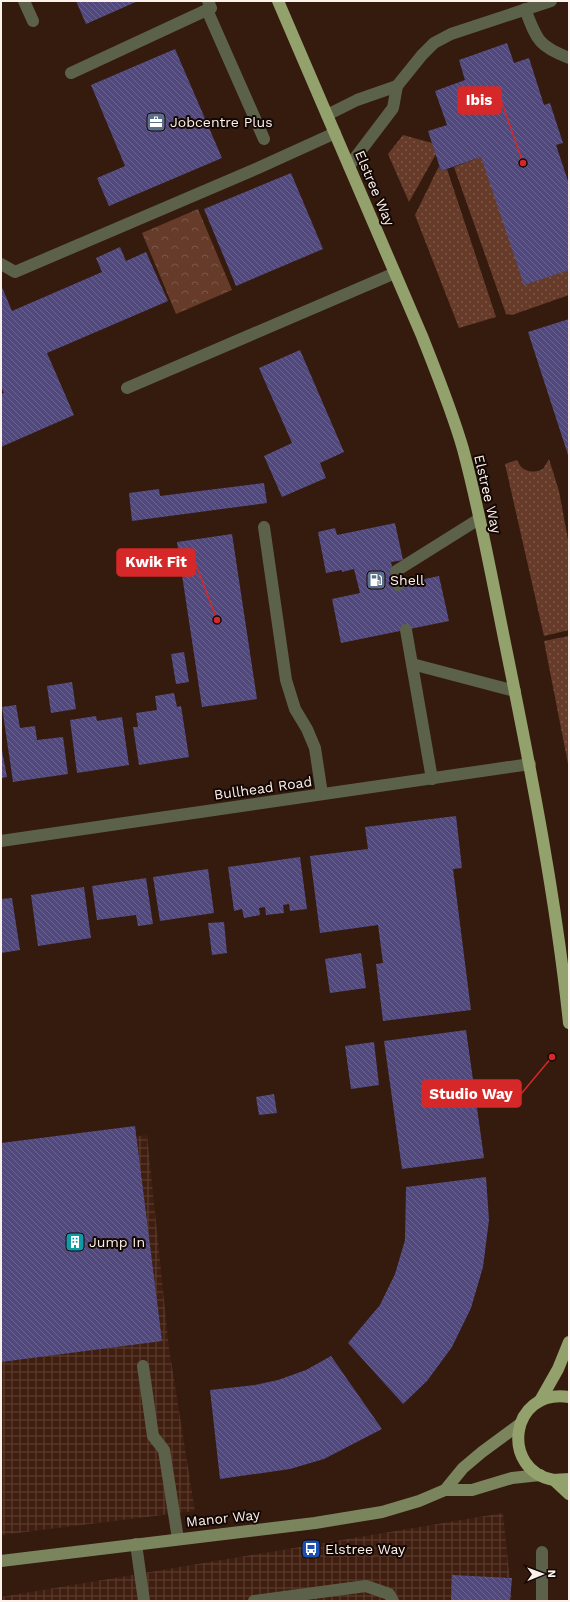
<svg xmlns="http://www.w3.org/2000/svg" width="570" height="1602" font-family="'Work Sans',sans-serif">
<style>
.industrial{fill:url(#industrial-grid)}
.grass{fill:url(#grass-dots)}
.park{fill:url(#park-crowns)}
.building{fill:url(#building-back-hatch)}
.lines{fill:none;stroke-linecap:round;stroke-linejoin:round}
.lane{stroke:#5b6249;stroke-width:12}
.street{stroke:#5b6249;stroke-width:12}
.secondary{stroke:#7a855d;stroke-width:12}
.primary{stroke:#93a16c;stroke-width:12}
.labels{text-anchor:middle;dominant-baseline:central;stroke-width:4;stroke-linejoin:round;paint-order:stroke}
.poi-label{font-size:14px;fill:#fdf1ec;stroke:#140804;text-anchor:start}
.street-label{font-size:14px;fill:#fdf1ec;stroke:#140804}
.leader{fill:none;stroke:#d62828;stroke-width:1.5}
.callout-dot{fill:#d62828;stroke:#140804;stroke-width:1.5}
.callout{fill:#d62828;stroke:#d62828;stroke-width:1.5}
.callout-label{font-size:15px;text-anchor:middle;font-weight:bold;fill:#fff}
</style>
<defs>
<pattern id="industrial-grid" width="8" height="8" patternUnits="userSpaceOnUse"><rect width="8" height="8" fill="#411f10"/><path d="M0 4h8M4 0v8" fill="none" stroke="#5d4033"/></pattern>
<pattern id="grass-dots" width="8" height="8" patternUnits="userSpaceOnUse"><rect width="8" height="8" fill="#663b29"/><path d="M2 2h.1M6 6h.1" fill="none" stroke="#7d5848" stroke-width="1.8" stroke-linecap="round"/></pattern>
<pattern id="park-crowns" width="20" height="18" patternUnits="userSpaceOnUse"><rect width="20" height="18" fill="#663b29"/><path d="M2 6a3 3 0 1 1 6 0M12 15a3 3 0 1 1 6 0" fill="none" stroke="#7d5848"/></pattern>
<pattern id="building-back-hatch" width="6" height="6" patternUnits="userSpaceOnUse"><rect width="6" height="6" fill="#51487e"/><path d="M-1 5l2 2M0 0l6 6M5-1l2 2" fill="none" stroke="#6b6390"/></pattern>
</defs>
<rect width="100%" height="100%" fill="#351a0e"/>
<!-- industrial -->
<g class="industrial">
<path d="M 147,1135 L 169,1348 L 195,1511 L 1,1535 L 1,1153 Z"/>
<path d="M 503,1513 L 512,1601 L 1,1601 L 1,1597 Z"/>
</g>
<!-- grass -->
<g class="grass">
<path d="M 403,135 L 432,143 L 436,154 L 409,202 L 388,154 Z"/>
<path d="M 481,157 L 569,270 L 569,295 L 512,315 L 506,314 L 454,167 Z"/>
<path d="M 439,166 L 441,171 L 447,169 L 496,317 L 459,328 L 415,215 Z"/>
<path d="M 549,459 L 559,491 L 569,545 L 569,630 L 544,636 L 505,464 L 517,460 C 522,472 532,474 543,469 Z"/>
<path d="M 569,636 L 569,769 L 544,641 Z"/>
</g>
<!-- park -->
<path class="park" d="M 198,209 L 232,290 L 176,314 L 142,233 Z"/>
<!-- building -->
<g class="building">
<path d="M 76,1 L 138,1 L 86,24 Z"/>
<path d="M 507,43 L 514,63 L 529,58 L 544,105 L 550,103 L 563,143 L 556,145 L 569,184 L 569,270 L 524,285 L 481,157 L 441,171 L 428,131 L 447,125 L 435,91 L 465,80 L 459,60 Z"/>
<path d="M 175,49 L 222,158 L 109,206 L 97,178 L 125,166 L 91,85 Z"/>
<path d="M 291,173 L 323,249 L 236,286 L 204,209 Z"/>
<path d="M 120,247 L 126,261 L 146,252 L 168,301 L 47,353 L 74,415 L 1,447 L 1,394 L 4,393 L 1,387 L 1,285 L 12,311 L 102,272 L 96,258 Z"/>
<path d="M 569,319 L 569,458 L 528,332 Z"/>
<path d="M 300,350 L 344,452 L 320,463 L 326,478 L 282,497 L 264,456 L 292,443 L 259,368 Z"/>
<path d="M 264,483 L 267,503 L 132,521 L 129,493 L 159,489 L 160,496 Z"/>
<path d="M 395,523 L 403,560 L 391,562 L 396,585 L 439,576 L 449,621 L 341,643 L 332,599 L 360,593 L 354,569 L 342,572 L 342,570 L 326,573 L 318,532 L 335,528 L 337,535 Z"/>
<path d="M 232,534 L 257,699 L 202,707 L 177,542 Z"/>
<path d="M 184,652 L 189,682 L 176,684 L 171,654 Z"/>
<path d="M 72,682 L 76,709 L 51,713 L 47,686 Z"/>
<path d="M 174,693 L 177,707 L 181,706 L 189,757 L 139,765 L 133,727 L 138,727 L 136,713 L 157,710 L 155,696 Z"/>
<path d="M 16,705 L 20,728 L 35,726 L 37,740 L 63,737 L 68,774 L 13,782 L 2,707 Z"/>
<path d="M 96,716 L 97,721 L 122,717 L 129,765 L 77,773 L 70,720 Z"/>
<path d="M 1,745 L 7,777 L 1,778 Z"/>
<path d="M 456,816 L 462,868 L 453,869 L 471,1010 L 383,1021 L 376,964 L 383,963 L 378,925 L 320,933 L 310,856 L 368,849 L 365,827 Z"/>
<path d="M 300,857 L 307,909 L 290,911 L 289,904 L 283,905 L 284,913 L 266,915 L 265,907 L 259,908 L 260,915 L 244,918 L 242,909 L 234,911 L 228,867 Z"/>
<path d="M 208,869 L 214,913 L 160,921 L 153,877 Z"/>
<path d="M 146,878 L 153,924 L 138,926 L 136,915 L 97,920 L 92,886 Z"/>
<path d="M 84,887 L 91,938 L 38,946 L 31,895 Z"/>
<path d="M 12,898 L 20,950 L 1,953 L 1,899 Z"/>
<path d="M 224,922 L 227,953 L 212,955 L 208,923 Z"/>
<path d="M 361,953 L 366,988 L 330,993 L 325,959 Z"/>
<path d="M 466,1030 L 484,1158 L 402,1169 L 384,1041 Z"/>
<path d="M 374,1042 L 379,1085 L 351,1089 L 345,1046 Z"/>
<path d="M 274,1094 L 277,1113 L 259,1115 L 256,1097 Z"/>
<path d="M 135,1126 L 162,1341 L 1,1362 L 1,1143 Z"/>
<path d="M 486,1177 L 489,1220 L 483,1267 L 471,1308 L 452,1347 L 427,1381 L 403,1404 L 348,1343 L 380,1305 L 395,1274 L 405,1240 L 406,1187 Z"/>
<path d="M 331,1356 L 382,1429 L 324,1459 L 290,1469 L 220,1479 L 210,1390 L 255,1385 L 278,1380 L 306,1370 Z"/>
<path d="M 452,1575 L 512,1578 L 510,1601 L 451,1601 Z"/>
</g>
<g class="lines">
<!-- lane -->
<g class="lane">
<path d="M 24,1 L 33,21"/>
<path d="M 525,9 C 537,40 538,46 569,58"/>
<path d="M 207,10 L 264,139"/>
<path d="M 71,73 L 211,8 L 208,1"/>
<path d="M 327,115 L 357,100 L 397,86"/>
<path d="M 349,166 L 393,108 L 397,86 L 422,55 L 434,43 L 451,34 L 551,1"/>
<path d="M 1,264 L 15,272 L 258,168 L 335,133"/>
<path d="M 127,388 L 395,273"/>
<path d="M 264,527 L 286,680 L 295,709 L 307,729 L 315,748 L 322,794"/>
<path d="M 398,585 L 396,571 L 479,519"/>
<path d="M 406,630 L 432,779"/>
<path d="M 412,664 L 515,691"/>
<path d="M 143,1366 L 153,1436 L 164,1450 L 178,1539"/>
<path d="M 136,1544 L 144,1601"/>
<path d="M 254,1601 L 366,1586 L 389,1594 L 393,1601"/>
<path d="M 542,1601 L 542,1552"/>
</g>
<!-- street -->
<path class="street" d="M 1,841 L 530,764"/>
<!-- secondary -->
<g class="secondary">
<path d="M 445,1490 L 463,1468 L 482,1452 L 520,1424"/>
<path d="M 1,1561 L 315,1523 L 382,1512 L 419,1501 L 445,1490 L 472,1490 L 512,1478 L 540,1475"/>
</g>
<!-- primary -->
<g class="primary">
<path d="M 278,1 L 422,336 C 437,374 452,411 463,449 C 481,516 493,585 507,653 C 532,776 556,899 569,1023"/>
<path d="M 569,1397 C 509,1388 500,1471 554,1480 C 558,1480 564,1479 569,1479"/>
<path d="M 541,1399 L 558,1369 L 569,1342"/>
<path d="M 554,1480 L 569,1494"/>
</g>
</g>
<!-- icons -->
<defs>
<g id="office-square" transform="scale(1)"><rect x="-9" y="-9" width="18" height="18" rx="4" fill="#5c6f8a" stroke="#140804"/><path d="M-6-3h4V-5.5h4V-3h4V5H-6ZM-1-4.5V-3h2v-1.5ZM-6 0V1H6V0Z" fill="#fff"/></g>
<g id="fuel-square" transform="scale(1)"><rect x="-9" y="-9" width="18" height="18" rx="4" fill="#5c6f8a" stroke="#140804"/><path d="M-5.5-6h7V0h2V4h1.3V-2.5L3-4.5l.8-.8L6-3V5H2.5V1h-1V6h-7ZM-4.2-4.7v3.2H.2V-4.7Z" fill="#fff"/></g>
<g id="building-square" transform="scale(1)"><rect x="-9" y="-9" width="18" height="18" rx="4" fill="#0f9aa8" stroke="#140804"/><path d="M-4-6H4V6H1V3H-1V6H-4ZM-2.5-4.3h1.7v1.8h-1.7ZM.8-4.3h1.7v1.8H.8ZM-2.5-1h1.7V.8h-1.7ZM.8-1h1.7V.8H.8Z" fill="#fff"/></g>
<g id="bus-square" transform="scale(1)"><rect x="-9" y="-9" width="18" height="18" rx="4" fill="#1a4fb4" stroke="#140804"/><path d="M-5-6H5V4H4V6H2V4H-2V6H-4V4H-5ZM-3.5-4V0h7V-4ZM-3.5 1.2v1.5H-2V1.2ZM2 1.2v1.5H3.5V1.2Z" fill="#fff"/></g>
</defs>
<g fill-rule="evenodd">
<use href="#office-square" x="156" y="122"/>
<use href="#fuel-square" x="376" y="580"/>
<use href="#building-square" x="75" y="1242"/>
<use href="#bus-square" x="311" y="1549"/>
</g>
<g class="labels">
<!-- poi labels -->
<g class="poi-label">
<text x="170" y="122">Jobcentre Plus</text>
<text x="390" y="580">Shell</text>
<text x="89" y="1242">Jump In</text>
<text x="325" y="1549">Elstree Way</text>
</g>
<!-- street labels -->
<g class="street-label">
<text transform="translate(375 188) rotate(67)">Elstree Way</text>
<text transform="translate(488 494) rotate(77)">Elstree Way</text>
<text transform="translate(263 788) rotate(-8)">Bullhead Road</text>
<text transform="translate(223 1518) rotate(-6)">Manor Way</text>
</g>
</g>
<!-- callouts -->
<path class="leader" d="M523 163L501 100M217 620L195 562M552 1057L521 1094"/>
<g class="callout-dot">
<circle cx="523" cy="163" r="4"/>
<circle cx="217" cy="620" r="4"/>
<circle cx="552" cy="1057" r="4"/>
</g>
<g class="callout">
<rect x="458" y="87" width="43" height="27" rx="4"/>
<rect x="117" y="549" width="78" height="27" rx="4"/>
<rect x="422" y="1080" width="99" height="27" rx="4"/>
</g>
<g class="callout-label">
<text x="479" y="105">Ibis</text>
<text x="156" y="567">Kwik Fit</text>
<text x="471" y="1099">Studio Way</text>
</g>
<!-- border -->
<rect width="570" height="1602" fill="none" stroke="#fdf1ec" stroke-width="4"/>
<!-- north arrow -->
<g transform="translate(542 1574) rotate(89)" stroke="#140804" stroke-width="3" paint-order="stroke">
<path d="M0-3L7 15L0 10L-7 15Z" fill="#fdf1ec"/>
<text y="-6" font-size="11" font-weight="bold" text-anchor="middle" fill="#fdf1ec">N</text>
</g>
</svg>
